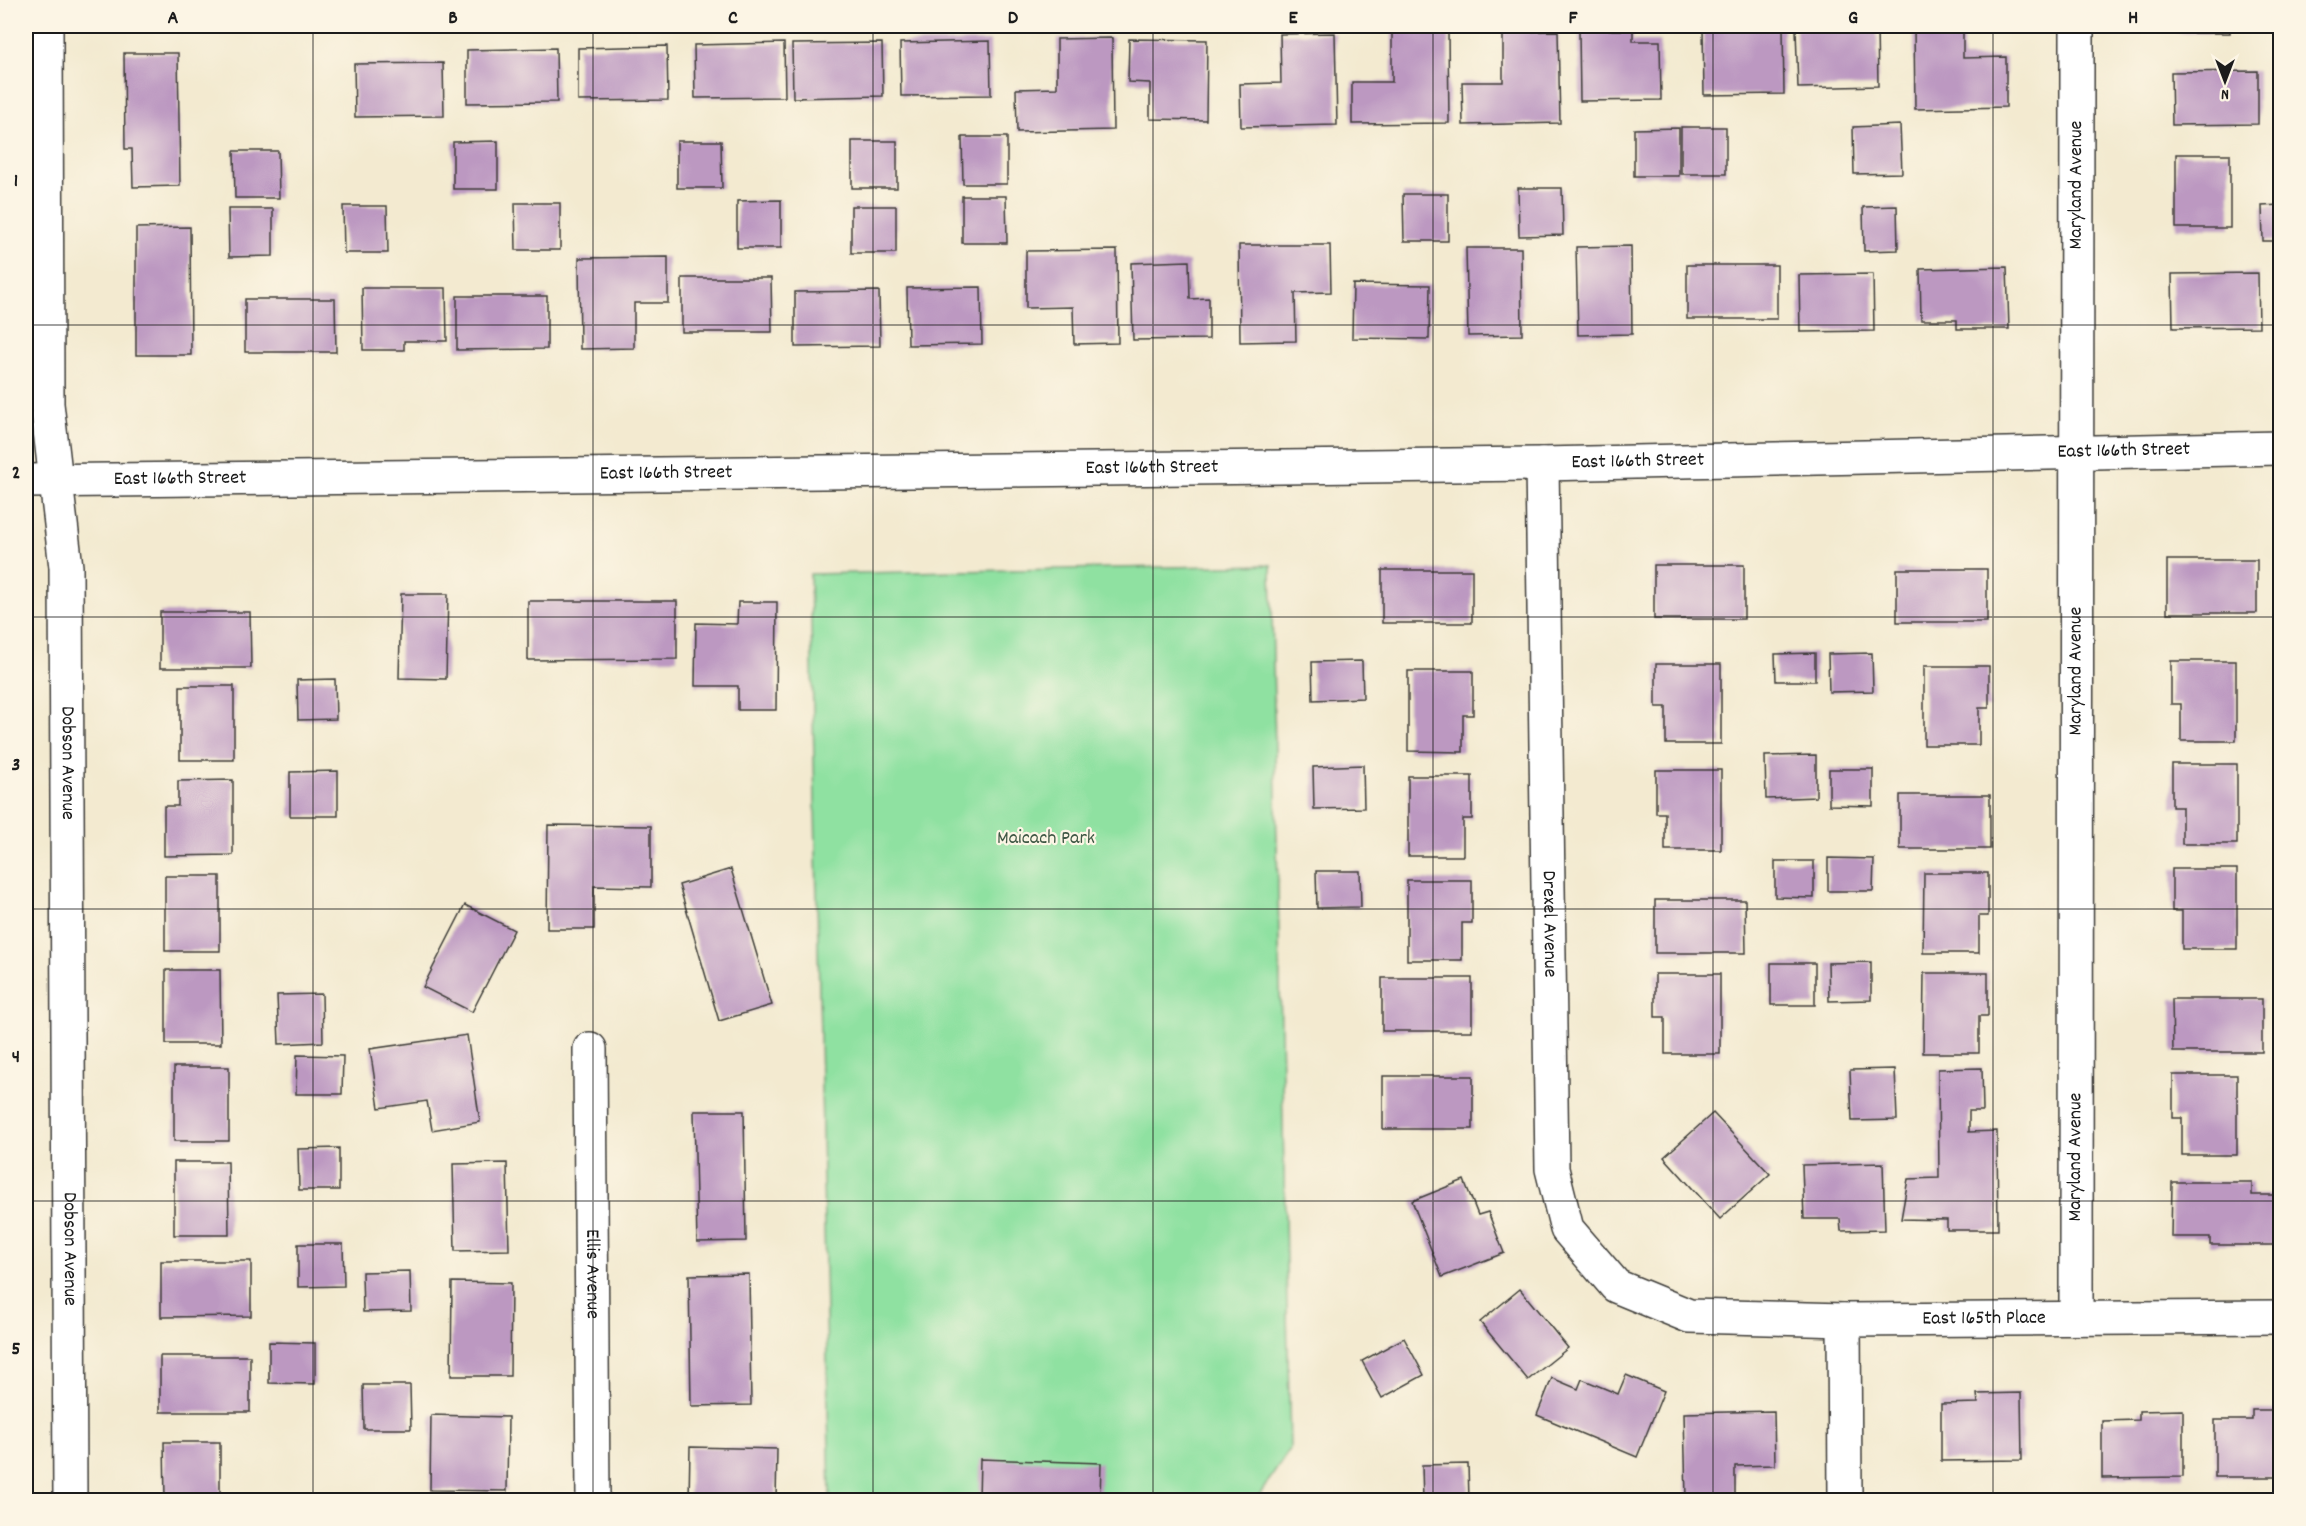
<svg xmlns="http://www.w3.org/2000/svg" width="2306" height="1526" font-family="Dekko,sans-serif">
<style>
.green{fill:#8fe1a1;stroke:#567e5e;stroke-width:1.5}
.building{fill:#bc98c1}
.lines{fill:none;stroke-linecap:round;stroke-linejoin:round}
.minor-casing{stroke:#3c3b37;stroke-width:36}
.minor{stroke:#fff;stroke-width:33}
.grid{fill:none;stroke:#1c1c1c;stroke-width:1.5;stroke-opacity:0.55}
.labels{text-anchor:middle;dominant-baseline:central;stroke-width:4.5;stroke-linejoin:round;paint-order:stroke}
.street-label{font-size:20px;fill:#1c1c1c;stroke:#fcf5e5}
.park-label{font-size:20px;fill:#3e5744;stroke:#fcf5e5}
.neatline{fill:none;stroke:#1c1c1c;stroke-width:2}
.grid-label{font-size:20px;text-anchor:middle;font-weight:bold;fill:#1c1c1c}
</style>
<rect width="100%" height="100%" fill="#fcf5e5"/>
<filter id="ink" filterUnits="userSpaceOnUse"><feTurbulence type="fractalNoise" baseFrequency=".0167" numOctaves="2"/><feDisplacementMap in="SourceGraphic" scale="12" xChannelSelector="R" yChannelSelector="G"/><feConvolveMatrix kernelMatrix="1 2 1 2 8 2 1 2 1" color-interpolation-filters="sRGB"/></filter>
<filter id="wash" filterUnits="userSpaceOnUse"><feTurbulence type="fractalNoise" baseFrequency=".008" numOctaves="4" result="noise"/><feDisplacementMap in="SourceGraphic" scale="24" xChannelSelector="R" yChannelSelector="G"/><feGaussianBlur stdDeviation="1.35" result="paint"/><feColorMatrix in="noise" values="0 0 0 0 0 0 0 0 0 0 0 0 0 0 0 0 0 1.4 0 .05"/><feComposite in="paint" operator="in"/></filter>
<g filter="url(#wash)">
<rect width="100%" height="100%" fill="#f3ead0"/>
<!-- green -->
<path class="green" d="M 1271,565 L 1290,1449 L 1256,1500 L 830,1500 L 810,574 Z"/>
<g id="blocks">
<!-- building -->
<g class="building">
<path d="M 1914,26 L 1963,26 L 1963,58 L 2006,57 L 2006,107 L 1915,109 Z"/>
<rect x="2176" y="26" width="54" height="7"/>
<path d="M 1877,27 L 1878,86 L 1798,88 L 1796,29 Z"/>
<path d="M 1703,28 L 1783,28 L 1784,94 L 1704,95 Z"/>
<path d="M 1579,30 L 1633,30 L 1633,41 L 1660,41 L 1661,100 L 1580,101 Z"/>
<path d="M 1392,31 L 1448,31 L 1449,123 L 1352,124 L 1352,82 L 1392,82 Z"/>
<path d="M 1558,31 L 1560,123 L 1463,125 L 1462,82 L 1503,82 L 1503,32 Z"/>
<path d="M 1335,33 L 1337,125 L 1241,127 L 1240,84 L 1281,83 L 1280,34 Z"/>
<path d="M 1112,38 L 1113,130 L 1017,132 L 1016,89 L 1057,88 L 1057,39 Z"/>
<path d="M 1129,39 L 1207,40 L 1206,120 L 1150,119 L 1150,83 L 1128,82 Z"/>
<path d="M 990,41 L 991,95 L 901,96 L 900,43 Z"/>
<path d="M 784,43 L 785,97 L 695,98 L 694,45 Z"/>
<path d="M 882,43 L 883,96 L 793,98 L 792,44 Z"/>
<path d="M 667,46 L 668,100 L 578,101 L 578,48 Z"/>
<path d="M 556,48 L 557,102 L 467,103 L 467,50 Z"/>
<path d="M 124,53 L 178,53 L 180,186 L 133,187 L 132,149 L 125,149 Z"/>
<path d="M 443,63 L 444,116 L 355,117 L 354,64 Z"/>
<path d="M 2258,71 L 2258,124 L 2172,125 L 2171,72 Z"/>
<path d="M 1900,125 L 1902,173 L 1854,174 L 1853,127 Z"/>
<rect x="1681" y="127" width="45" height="47"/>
<path d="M 1679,128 L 1679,176 L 1634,176 L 1634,129 Z"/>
<path d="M 962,137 L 1007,137 L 1007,184 L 963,184 Z"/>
<path d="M 498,141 L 498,189 L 453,189 L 453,142 Z"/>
<path d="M 677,141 L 721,141 L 722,188 L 677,188 Z"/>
<rect x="852" y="141" width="45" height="47"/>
<path d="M 234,151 L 278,151 L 279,198 L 235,198 Z"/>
<rect x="2176" y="154" width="54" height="74"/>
<path d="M 1518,188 L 1562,188 L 1563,235 L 1519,236 Z"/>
<path d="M 1403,194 L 1448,194 L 1448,241 L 1404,241 Z"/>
<path d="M 962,196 L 1006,196 L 1007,243 L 962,243 Z"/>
<path d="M 781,200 L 781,248 L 737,248 L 737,201 Z"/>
<path d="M 515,203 L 560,203 L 560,250 L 516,250 Z"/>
<path d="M 2280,205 L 2280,241 L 2263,241 L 2262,206 Z"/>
<path d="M 343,206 L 387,206 L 388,253 L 344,253 Z"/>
<rect x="851" y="206" width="45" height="47"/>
<path d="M 1897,206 L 1898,250 L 1864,251 L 1863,207 Z"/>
<path d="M 228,209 L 273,209 L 273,256 L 229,257 Z"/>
<path d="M 190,227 L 191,355 L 136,355 L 136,228 Z"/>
<path d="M 1239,245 L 1330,245 L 1331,292 L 1295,293 L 1296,341 L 1240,342 Z"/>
<path d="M 1631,246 L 1632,334 L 1578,335 L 1576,247 Z"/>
<path d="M 1466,248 L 1521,248 L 1522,335 L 1468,336 Z"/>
<path d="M 1117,250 L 1118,343 L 1074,344 L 1073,307 L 1026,308 L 1026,251 Z"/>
<path d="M 668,257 L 668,303 L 634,303 L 634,348 L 580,349 L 579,258 Z"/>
<path d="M 1189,261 L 1190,299 L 1209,298 L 1209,339 L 1133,340 L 1131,263 Z"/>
<rect x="1687" y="265" width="90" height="54"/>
<path d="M 2007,267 L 2009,329 L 1957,329 L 1957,320 L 1921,320 L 1920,269 Z"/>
<path d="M 2258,273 L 2259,327 L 2173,328 L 2172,274 Z"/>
<path d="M 1873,274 L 1874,331 L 1800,332 L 1799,275 Z"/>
<path d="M 682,278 L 771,278 L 772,332 L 682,332 Z"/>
<path d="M 1353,284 L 1430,285 L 1429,339 L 1352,338 Z"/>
<path d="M 981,287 L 982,344 L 908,345 L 907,288 Z"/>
<path d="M 362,288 L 446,288 L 447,341 L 404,341 L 404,350 L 363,350 Z"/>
<path d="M 879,291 L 880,346 L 795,347 L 795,292 Z"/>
<path d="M 457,296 L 547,296 L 547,349 L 457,350 Z"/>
<path d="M 245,299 L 335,299 L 336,352 L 245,352 Z"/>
<rect x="2167" y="560" width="90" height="53"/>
<rect x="1654" y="565" width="90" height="54"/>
<rect x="1897" y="569" width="90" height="53"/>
<rect x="1382" y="570" width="90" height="53"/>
<path d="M 2278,571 L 2280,571 L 2280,609 L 2279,609 Z"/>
<path d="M 401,594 L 448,594 L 446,679 L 399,678 Z"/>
<path d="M 528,601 L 677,601 L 677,659 L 528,660 Z"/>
<path d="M 738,602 L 777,602 L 776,710 L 738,710 L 738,686 L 695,686 L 696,623 L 737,624 Z"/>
<path d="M 160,612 L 250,612 L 251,668 L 160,668 Z"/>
<path d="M 1815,653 L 1815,681 L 1776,681 L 1775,654 Z"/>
<path d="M 1872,653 L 1873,691 L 1829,692 L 1828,654 Z"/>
<path d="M 1362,661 L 1363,698 L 1313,700 L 1312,662 Z"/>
<path d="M 2171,661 L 2236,661 L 2236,741 L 2181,741 L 2181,704 L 2171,704 Z"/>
<path d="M 1656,664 L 1721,664 L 1721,744 L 1666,744 L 1666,707 L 1656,707 Z"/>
<path d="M 1924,666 L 1989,666 L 1989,708 L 1979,708 L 1979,745 L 1924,745 Z"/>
<path d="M 1408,671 L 1473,671 L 1473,715 L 1463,715 L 1463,752 L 1408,751 Z"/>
<path d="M 335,679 L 336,719 L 298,720 L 297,680 Z"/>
<rect x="180" y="686" width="54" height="74"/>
<path d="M 1816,755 L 1816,797 L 1766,799 L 1765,756 Z"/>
<path d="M 2172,764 L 2237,764 L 2237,844 L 2182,844 L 2182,807 L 2172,807 Z"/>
<path d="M 1363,765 L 1364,808 L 1314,809 L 1313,767 Z"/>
<path d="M 1829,769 L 1873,769 L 1873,806 L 1829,805 Z"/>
<path d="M 1656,770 L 1721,770 L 1721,850 L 1665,850 L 1665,813 L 1656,813 Z"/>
<path d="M 338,771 L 338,816 L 290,816 L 290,772 Z"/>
<path d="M 1408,776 L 1472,776 L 1472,819 L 1463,819 L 1463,856 L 1408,856 Z"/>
<path d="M 233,780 L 233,855 L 164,856 L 164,806 L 178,806 L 178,781 Z"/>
<rect x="1900" y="795" width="90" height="54"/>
<path d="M 548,825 L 651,826 L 651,887 L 594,886 L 594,929 L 547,929 Z"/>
<path d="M 1828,858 L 1874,859 L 1873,891 L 1828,891 Z"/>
<path d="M 1775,861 L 1814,861 L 1814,898 L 1775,897 Z"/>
<path d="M 731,869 L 772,1005 L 719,1021 L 679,885 Z"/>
<path d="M 2172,869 L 2237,869 L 2237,949 L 2182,949 L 2182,911 L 2172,911 Z"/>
<path d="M 1316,871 L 1360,871 L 1361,907 L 1317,908 Z"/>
<path d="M 1924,873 L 1988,873 L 1988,916 L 1979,916 L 1979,953 L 1923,953 Z"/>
<rect x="165" y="876" width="55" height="75"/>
<path d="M 1407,880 L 1472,880 L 1472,923 L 1462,923 L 1462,960 L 1407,960 Z"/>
<path d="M 1655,900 L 1745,900 L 1746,953 L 1655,953 Z"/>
<path d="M 465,905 L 514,930 L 472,1012 L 423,987 Z"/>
<path d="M 1871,962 L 1871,1000 L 1829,1001 L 1828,963 Z"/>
<rect x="1771" y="963" width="44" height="42"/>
<path d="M 166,970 L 220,970 L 221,1044 L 166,1044 Z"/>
<path d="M 1924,973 L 1988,973 L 1988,1016 L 1979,1016 L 1979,1053 L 1923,1053 Z"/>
<path d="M 1655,974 L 1720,974 L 1720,1054 L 1665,1054 L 1665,1017 L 1655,1017 Z"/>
<rect x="1382" y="978" width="90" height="53"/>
<path d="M 322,994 L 323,1042 L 279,1044 L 277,995 Z"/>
<path d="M 2172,999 L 2262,999 L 2262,1052 L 2173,1052 Z"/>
<path d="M 467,1035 L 480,1122 L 432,1130 L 427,1101 L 379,1108 L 370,1049 Z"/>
<path d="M 297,1055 L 343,1056 L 342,1094 L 296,1094 Z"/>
<rect x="174" y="1067" width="55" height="74"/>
<path d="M 1982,1068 L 1983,1111 L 1969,1111 L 1969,1132 L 1997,1131 L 1998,1230 L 1947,1230 L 1947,1220 L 1901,1219 L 1908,1179 L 1939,1178 L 1938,1069 Z"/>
<path d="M 1895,1069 L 1897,1120 L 1852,1121 L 1850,1070 Z"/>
<path d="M 2173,1075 L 2237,1075 L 2237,1155 L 2182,1155 L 2182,1118 L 2173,1118 Z"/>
<rect x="1383" y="1076" width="90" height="53"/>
<path d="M 694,1111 L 744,1111 L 746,1241 L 697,1242 Z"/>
<path d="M 1713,1113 L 1770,1174 L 1720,1219 L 1664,1157 Z"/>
<path d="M 339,1148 L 339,1190 L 299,1190 L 298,1149 Z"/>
<path d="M 174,1162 L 228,1162 L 229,1235 L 174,1235 Z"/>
<path d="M 507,1163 L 509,1250 L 455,1251 L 453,1164 Z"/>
<path d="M 1883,1163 L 1885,1230 L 1841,1231 L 1840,1219 L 1804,1219 L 1802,1165 Z"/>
<path d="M 1464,1180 L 1478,1215 L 1488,1212 L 1504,1253 L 1442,1277 L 1412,1201 Z"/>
<path d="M 2172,1182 L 2252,1182 L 2252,1195 L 2280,1195 L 2280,1245 L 2210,1245 L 2210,1237 L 2171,1237 Z"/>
<path d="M 298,1244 L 343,1244 L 344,1286 L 298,1287 Z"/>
<path d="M 161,1261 L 251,1261 L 251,1316 L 161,1317 Z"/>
<path d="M 410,1271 L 411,1311 L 363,1312 L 362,1272 Z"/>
<path d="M 749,1274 L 751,1405 L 691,1406 L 689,1275 Z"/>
<path d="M 452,1282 L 511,1283 L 510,1376 L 451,1376 Z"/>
<path d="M 1520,1289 L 1568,1348 L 1528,1380 L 1480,1322 Z"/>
<path d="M 1404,1338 L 1424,1375 L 1382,1398 L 1362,1361 Z"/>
<path d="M 269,1342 L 315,1343 L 315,1384 L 269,1383 Z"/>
<rect x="160" y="1356" width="90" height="56"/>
<path d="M 1626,1375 L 1664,1391 L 1637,1457 L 1537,1415 L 1552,1378 L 1578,1389 L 1582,1379 L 1618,1394 Z"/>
<path d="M 363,1385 L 410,1385 L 411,1429 L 364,1429 Z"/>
<path d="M 2021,1393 L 2022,1460 L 1941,1461 L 1941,1404 L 1978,1403 L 1977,1394 Z"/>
<path d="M 2183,1410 L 2183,1477 L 2102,1478 L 2102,1421 L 2139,1420 L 2139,1411 Z"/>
<path d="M 2252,1410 L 2280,1410 L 2280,1477 L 2215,1477 L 2215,1420 L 2252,1420 Z"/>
<path d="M 1774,1411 L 1775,1465 L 1735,1466 L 1735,1497 L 1686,1499 L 1684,1413 Z"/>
<path d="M 431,1415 L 508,1417 L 507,1491 L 430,1490 Z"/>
<path d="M 164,1442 L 220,1442 L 220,1500 L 165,1500 Z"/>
<path d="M 690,1447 L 777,1449 L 776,1500 L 689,1499 Z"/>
<path d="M 980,1459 L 1101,1463 L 1100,1500 L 979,1500 Z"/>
<path d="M 1468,1464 L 1469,1500 L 1423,1500 L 1422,1465 Z"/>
</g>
</g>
</g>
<g filter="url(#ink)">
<use href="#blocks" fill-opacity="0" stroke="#3c3b37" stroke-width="1.5"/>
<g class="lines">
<!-- minor casing -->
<g class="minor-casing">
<g id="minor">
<path id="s1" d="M 46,26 L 47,404 L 66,567 L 70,1500"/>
<path id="s2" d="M 1542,464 L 1552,1169 L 1567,1229 L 1616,1286 L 1689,1316 L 1844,1320 L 2280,1317"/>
<path id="s3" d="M 26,481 L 1542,464 L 2280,448"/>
<path id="s4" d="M 590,1049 L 593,1500"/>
<path id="s5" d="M 2076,1317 L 2077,26"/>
<path d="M 1844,1320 L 1845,1500"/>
</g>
</g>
<!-- minor -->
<use href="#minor" class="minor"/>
</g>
</g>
<!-- grid -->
<path class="grid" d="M 313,26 L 313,1500M 593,26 L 593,1500M 873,26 L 873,1500M 1153,26 L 1153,1500M 1433,26 L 1433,1500M 1713,26 L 1713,1500M 1993,26 L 1993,1500M 26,325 L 2280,325M 26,617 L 2280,617M 26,909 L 2280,909M 26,1201 L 2280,1201"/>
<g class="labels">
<!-- street labels -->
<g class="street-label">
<text stroke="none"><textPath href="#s5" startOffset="1132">Maryland Avenue</textPath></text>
<text stroke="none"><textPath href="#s3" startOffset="2098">East 166th Street</textPath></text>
<text stroke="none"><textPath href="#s3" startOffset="1612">East 166th Street</textPath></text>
<text stroke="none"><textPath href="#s3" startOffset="1126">East 166th Street</textPath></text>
<text stroke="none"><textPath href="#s3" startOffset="640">East 166th Street</textPath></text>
<text stroke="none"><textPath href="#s3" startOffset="154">East 166th Street</textPath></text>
<text stroke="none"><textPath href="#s5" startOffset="646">Maryland Avenue</textPath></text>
<text stroke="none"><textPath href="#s1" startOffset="738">Dobson Avenue</textPath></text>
<text stroke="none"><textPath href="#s2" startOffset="460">Drexel Avenue</textPath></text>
<text stroke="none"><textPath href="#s5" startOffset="160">Maryland Avenue</textPath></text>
<text stroke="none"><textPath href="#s1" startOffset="1224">Dobson Avenue</textPath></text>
<text stroke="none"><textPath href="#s4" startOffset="225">Ellis Avenue</textPath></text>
<text stroke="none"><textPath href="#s2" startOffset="1216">East 165th Place</textPath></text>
</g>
<!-- park labels -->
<g class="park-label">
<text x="1046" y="839">Maicach Park</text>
</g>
</g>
<!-- margin -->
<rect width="2306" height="1526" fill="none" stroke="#fcf5e5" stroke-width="66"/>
<!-- north arrow -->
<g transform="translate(2225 81) rotate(180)" stroke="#fcf5e5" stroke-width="4.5" paint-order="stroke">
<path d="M0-4.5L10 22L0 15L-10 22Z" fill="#1c1c1c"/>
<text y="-9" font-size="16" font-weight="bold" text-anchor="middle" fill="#1c1c1c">N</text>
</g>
<rect x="33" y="33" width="2240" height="1460" class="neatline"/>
<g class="grid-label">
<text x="173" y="23">A</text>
<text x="453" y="23">B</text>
<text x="733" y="23">C</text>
<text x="1013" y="23">D</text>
<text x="1293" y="23">E</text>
<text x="1573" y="23">F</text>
<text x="1853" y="23">G</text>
<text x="2133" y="23">H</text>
<text x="16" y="186">1</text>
<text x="16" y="478">2</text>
<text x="16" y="770">3</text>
<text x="16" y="1062">4</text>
<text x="16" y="1354">5</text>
</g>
</svg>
